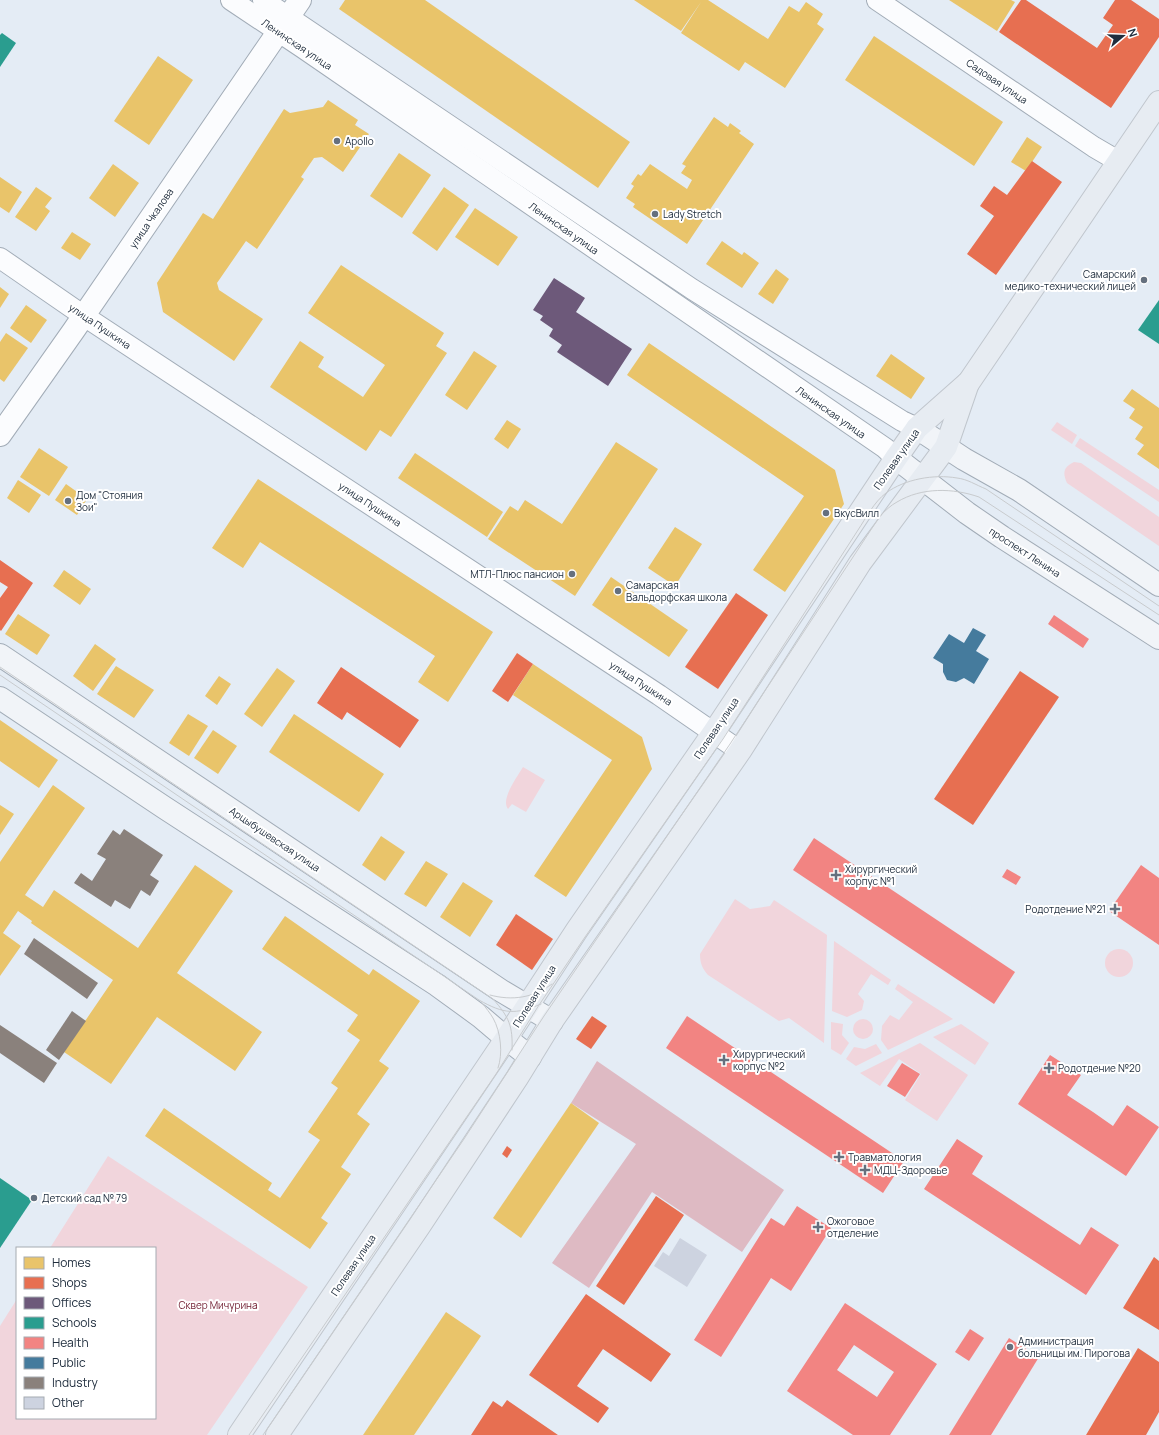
<svg xmlns="http://www.w3.org/2000/svg" width="1159" height="1435" font-family="Manrope,sans-serif">
<style>
.green{fill:#f1d5dc}
.forest{fill:#debac3}
.homes{fill:#e9c46a}
.shops{fill:#e76f51}
.offices{fill:#6d597a}
.schools{fill:#2a9d8f}
.health{fill:#f28482;fill-rule:evenodd}
.public{fill:#457b9d}
.industry{fill:#8a817c}
.building{fill:#cdd3e0}
.lines{fill:none;stroke-linecap:round;stroke-linejoin:round}
.minor-casing{stroke:#a2acb7;stroke-width:22}
.tertiary-casing{stroke:#a2acb7;stroke-width:24}
.secondary-casing{stroke:#a2acb7;stroke-width:24}
.primary-casing{stroke:#c0c6cd;stroke-width:24}
.minor{stroke:#fbfcfe;stroke-width:20}
.tertiary{stroke:#fbfcfe;stroke-width:22}
.secondary{stroke:#f1f4f8;stroke-width:22}
.primary{stroke:#e7ecf2;stroke-width:22}
.tram{stroke:#c8cbce;stroke-width:1}
.poi-dot{fill:#65707e;stroke:#fff;stroke-width:1.5}
.labels{text-anchor:middle;dominant-baseline:central;stroke-width:4;stroke-linejoin:round;paint-order:stroke}
.street-label{font-size:10px;fill:#202e3e;stroke:#fff}
.poi-label{font-size:10px;fill:#202e3e;stroke:#fff;text-anchor:start}
.park-label{font-size:10px;fill:#6e192d;stroke:#fff}
</style>
<rect width="100%" height="100%" fill="#e4ecf5"/>
<!-- green -->
<g class="green">
<path d="M 1057,422 L 1077,435 L 1072,444 L 1051,430 Z"/>
<path d="M 1080,438 L 1159,490 L 1159,502 L 1075,446 Z"/>
<path d="M 1074,462 L 1081,463 L 1159,517 L 1159,546 L 1067,483 C 1062,472 1064,467 1074,462 Z"/>
<path d="M 523,767 L 545,780 L 526,812 L 512,804 L 508,809 C 500,799 518,776 523,767 Z"/>
<path d="M 735,899 L 750,909 L 770,906 L 774,900 L 827,935 L 824,1043 L 789,1018 L 779,1021 L 708,975 C 702,968 700,963 700,954 Z"/>
<path d="M 834,941 L 891,980 L 888,985 L 871,974 L 858,994 L 864,1001 L 862,1010 L 847,1017 L 832,1011 Z"/>
<circle cx="1119" cy="963" r="14"/>
<path d="M 898,984 L 953,1019 L 888,1050 L 881,1040 L 882,1026 L 890,1015 L 899,1020 L 913,1002 L 895,989 Z"/>
<circle cx="863" cy="1029" r="10"/>
<path d="M 831,1022 L 843,1024 L 842,1035 L 849,1043 L 841,1055 L 831,1049 Z"/>
<path d="M 961,1024 L 989,1043 L 975,1065 L 933,1037 Z"/>
<path d="M 920,1043 L 968,1075 L 937,1121 L 905,1100 L 921,1074 L 899,1059 L 880,1086 L 860,1073 Z"/>
<path d="M 876,1044 L 882,1053 L 856,1066 L 846,1059 L 854,1047 L 865,1049 Z"/>
<path d="M 108,1156 L 308,1287 L 207,1435 L 0,1435 L 0,1326 L 17,1299 L 17,1418 L 155,1418 L 155,1248 L 50,1248 Z"/>
</g>
<!-- forest -->
<path class="forest" d="M 597,1061 L 784,1190 L 742,1252 L 652,1192 L 589,1288 L 552,1263 L 636,1144 L 571,1103 Z"/>
<!-- homes -->
<g class="homes">
<path d="M 345,0 L 425,0 L 630,142 L 598,188 L 339,9 Z"/>
<path d="M 634,0 L 708,0 L 768,39 L 789,6 L 799,12 L 806,2 L 823,14 L 817,24 L 824,29 L 785,88 L 745,62 L 739,71 L 681,33 L 701,2 L 681,31 Z"/>
<path d="M 949,0 L 1011,0 L 1015,2 L 997,31 Z"/>
<path d="M 874,36 L 1003,122 L 974,166 L 845,80 Z"/>
<path d="M 158,56 L 193,80 L 149,145 L 114,121 Z"/>
<path d="M 328,100 L 358,120 L 355,125 L 369,134 L 343,172 L 322,157 L 314,158 L 301,177 L 304,179 L 257,249 L 246,241 L 217,283 L 219,290 L 263,319 L 234,361 L 163,312 L 157,283 L 203,213 L 213,219 L 284,109 L 290,113 L 323,107 Z"/>
<path d="M 714,117 L 728,127 L 730,123 L 741,131 L 739,133 L 754,144 L 687,244 L 633,207 L 635,204 L 626,198 L 634,186 L 631,184 L 638,174 L 641,176 L 650,164 L 687,189 L 692,180 L 681,173 L 686,166 L 682,164 Z"/>
<path d="M 1027,137 L 1042,147 L 1026,171 L 1011,162 Z"/>
<path d="M 399,153 L 431,175 L 402,218 L 370,196 Z"/>
<path d="M 113,164 L 139,183 L 115,217 L 89,198 Z"/>
<path d="M 0,177 L 22,192 L 9,213 L 0,207 Z"/>
<path d="M 36,187 L 52,198 L 45,207 L 50,211 L 36,231 L 15,217 Z"/>
<path d="M 444,187 L 469,205 L 437,251 L 412,233 Z"/>
<path d="M 475,208 L 518,237 L 498,266 L 455,237 Z"/>
<path d="M 72,232 L 91,244 L 80,260 L 61,248 Z"/>
<path d="M 722,241 L 742,255 L 744,252 L 759,263 L 742,288 L 706,264 Z"/>
<path d="M 341,265 L 444,333 L 436,346 L 447,353 L 391,437 L 380,430 L 366,451 L 270,387 L 300,341 L 324,357 L 318,367 L 363,397 L 385,365 L 308,313 Z"/>
<path d="M 776,269 L 789,279 L 773,304 L 758,294 Z"/>
<path d="M 0,287 L 9,294 L 0,308 Z"/>
<path d="M 26,305 L 47,320 L 31,343 L 10,328 Z"/>
<path d="M 6,333 L 28,348 L 4,382 L 0,379 L 0,342 Z"/>
<path d="M 649,343 L 835,470 L 844,504 L 785,592 L 753,570 L 804,496 L 627,375 Z"/>
<path d="M 474,351 L 497,366 L 467,410 L 445,395 Z"/>
<path d="M 891,354 L 925,378 L 911,399 L 876,376 Z"/>
<path d="M 1132,389 L 1159,408 L 1159,469 L 1137,454 L 1144,445 L 1135,439 L 1143,427 L 1129,418 L 1135,409 L 1123,401 Z"/>
<path d="M 507,420 L 521,429 L 508,449 L 494,439 Z"/>
<path d="M 616,442 L 658,469 L 575,596 L 488,539 L 510,506 L 518,511 L 525,500 L 562,524 Z"/>
<path d="M 39,448 L 68,467 L 49,496 L 20,477 Z"/>
<path d="M 415,453 L 503,512 L 487,537 L 398,478 Z"/>
<path d="M 258,479 L 493,632 L 448,702 L 418,682 L 435,656 L 260,542 L 243,568 L 212,548 Z"/>
<path d="M 18,480 L 41,495 L 29,513 L 7,498 Z"/>
<path d="M 66,484 L 87,499 L 77,515 L 55,500 Z"/>
<path d="M 675,527 L 702,544 L 675,586 L 648,568 Z"/>
<path d="M 64,570 L 91,589 L 80,605 L 53,586 Z"/>
<path d="M 611,577 L 688,630 L 669,657 L 592,605 Z"/>
<path d="M 18,614 L 50,635 L 37,655 L 5,634 Z"/>
<path d="M 95,644 L 116,659 L 93,691 L 73,676 Z"/>
<path d="M 533,664 L 642,737 L 652,769 L 566,897 L 534,876 L 612,760 L 513,695 Z"/>
<path d="M 116,666 L 154,690 L 134,718 L 97,694 Z"/>
<path d="M 277,668 L 295,681 L 262,727 L 244,714 Z"/>
<path d="M 219,676 L 231,684 L 217,705 L 205,696 Z"/>
<path d="M 188,714 L 208,726 L 189,756 L 169,743 Z"/>
<path d="M 294,714 L 384,774 L 359,812 L 269,752 Z"/>
<path d="M 0,720 L 58,760 L 39,788 L 0,761 Z"/>
<path d="M 213,730 L 237,746 L 218,774 L 194,758 Z"/>
<path d="M 53,785 L 85,808 L 25,895 L 43,907 L 54,890 L 138,948 L 195,865 L 233,891 L 177,973 L 262,1032 L 235,1071 L 157,1017 L 111,1084 L 64,1052 L 113,980 L 31,923 L 32,921 L 18,911 L 3,933 L 21,946 L 0,976 L 0,862 Z"/>
<path d="M 0,805 L 14,814 L 0,835 Z"/>
<path d="M 381,836 L 405,852 L 385,881 L 362,865 Z"/>
<path d="M 426,861 L 448,874 L 426,907 L 404,894 Z"/>
<path d="M 463,882 L 493,901 L 470,937 L 440,917 Z"/>
<path d="M 285,916 L 369,975 L 373,969 L 420,1001 L 379,1061 L 389,1068 L 357,1114 L 370,1124 L 341,1167 L 351,1174 L 321,1218 L 328,1223 L 310,1249 L 145,1136 L 164,1108 L 272,1183 L 268,1190 L 280,1198 L 320,1140 L 308,1132 L 338,1088 L 331,1083 L 360,1040 L 347,1031 L 358,1015 L 262,949 Z"/>
<path d="M 571,1103 L 599,1123 L 521,1238 L 493,1218 Z"/>
<path d="M 446,1312 L 481,1336 L 414,1435 L 363,1435 Z"/>
</g>
<!-- shops -->
<g class="shops">
<path d="M 1021,0 L 1026,0 L 1097,48 L 1113,25 L 1103,18 L 1115,0 L 1131,0 L 1159,19 L 1159,37 L 1111,108 L 999,32 Z"/>
<path d="M 1032,161 L 1062,182 L 996,275 L 967,254 L 994,216 L 980,206 L 994,186 L 1007,195 Z"/>
<path d="M 0,560 L 33,583 L 1,631 L 0,630 L 0,598 L 8,587 L 0,582 Z"/>
<path d="M 736,593 L 768,615 L 718,689 L 685,667 Z"/>
<path d="M 517,653 L 533,664 L 508,702 L 492,691 Z"/>
<path d="M 341,667 L 419,720 L 400,748 L 347,712 L 342,720 L 317,703 Z"/>
<path d="M 1020,671 L 1059,697 L 973,825 L 934,799 Z"/>
<path d="M 516,914 L 553,939 L 532,970 L 496,945 Z"/>
<path d="M 592,1016 L 607,1026 L 591,1049 L 576,1039 Z"/>
<path d="M 507,1146 L 512,1150 L 507,1158 L 502,1154 Z"/>
<path d="M 656,1196 L 684,1215 L 624,1305 L 596,1286 Z"/>
<path d="M 1154,1257 L 1159,1261 L 1159,1330 L 1123,1308 Z"/>
<path d="M 586,1294 L 671,1354 L 651,1382 L 603,1349 L 577,1386 L 609,1408 L 598,1423 L 529,1375 Z"/>
<path d="M 1138,1348 L 1159,1362 L 1159,1412 L 1146,1435 L 1086,1435 Z"/>
<path d="M 507,1400 L 558,1435 L 471,1435 L 493,1401 L 502,1407 Z"/>
</g>
<!-- offices -->
<path class="offices" d="M 554,278 L 585,298 L 576,312 L 632,349 L 608,386 L 557,352 L 562,345 L 549,336 L 553,329 L 540,320 L 543,316 L 533,310 Z"/>
<!-- schools -->
<g class="schools">
<path d="M 2,33 L 16,43 L 0,67 L 0,35 Z"/>
<path d="M 1159,300 L 1159,344 L 1138,330 Z"/>
<path d="M 0,1178 L 32,1200 L 0,1248 Z"/>
</g>
<!-- health -->
<g class="health">
<path d="M 1054,615 L 1089,639 L 1083,648 L 1048,624 Z"/>
<path d="M 814,838 L 1015,972 L 994,1004 L 793,870 Z"/>
<path d="M 1141,865 L 1159,878 L 1159,945 L 1109,911 Z"/>
<path d="M 1007,869 L 1021,877 L 1016,885 L 1002,877 Z"/>
<path d="M 687,1016 L 904,1161 L 883,1193 L 666,1048 Z"/>
<path d="M 1050,1055 L 1081,1075 L 1067,1095 L 1093,1112 L 1113,1126 L 1127,1105 L 1159,1127 L 1126,1176 L 1018,1104 Z"/>
<path d="M 902,1063 L 920,1074 L 905,1097 L 887,1086 Z"/>
<path d="M 957,1139 L 983,1156 L 972,1174 L 1080,1245 L 1091,1227 L 1119,1245 L 1086,1295 L 924,1189 Z"/>
<path d="M 797,1206 L 831,1228 L 791,1291 L 771,1278 L 721,1357 L 694,1340 L 771,1218 L 784,1226 Z"/>
<path d="M 845,1303 L 937,1364 L 890,1435 L 853,1435 L 787,1391 ZM 854,1345 L 894,1372 L 877,1397 L 837,1370 Z"/>
<path d="M 970,1329 L 984,1338 L 969,1361 L 955,1352 Z"/>
<path d="M 1009,1338 L 1039,1357 L 991,1435 L 949,1435 Z"/>
</g>
<!-- public -->
<path class="public" d="M 973,628 L 986,635 L 976,651 L 989,659 L 974,684 L 964,678 L 956,682 L 947,680 L 943,672 L 943,664 L 933,658 L 949,634 L 964,643 Z"/>
<!-- industry -->
<g class="industry">
<path d="M 124,829 L 163,855 L 150,875 L 159,881 L 150,896 L 141,890 L 130,909 L 115,900 L 111,907 L 74,883 L 81,873 L 92,881 L 106,859 L 97,854 L 113,830 L 120,835 Z"/>
<path d="M 34,938 L 98,983 L 87,999 L 24,954 Z"/>
<path d="M 72,1011 L 86,1021 L 59,1060 L 46,1050 Z"/>
<path d="M 0,1025 L 57,1063 L 44,1083 L 0,1053 Z"/>
</g>
<!-- building -->
<path class="building" d="M 680,1238 L 707,1255 L 687,1287 L 654,1266 L 663,1252 L 669,1256 Z"/>
<g class="lines">
<!-- minor casing -->
<g class="minor-casing">
<g id="minor">
<path d="M 231,0 L 303,48 L 885,448 L 896,458"/>
<path d="M 263,0 L 692,289 L 902,421 L 917,428"/>
<path d="M 877,0 L 1094,147 L 1118,161"/>
<path d="M 0,258 L 84,316 L 659,695 L 740,751"/>
</g>
</g>
<!-- tertiary casing -->
<g class="tertiary-casing">
<path id="tertiary" d="M 0,435 L 74,330 L 300,0"/>
</g>
<!-- secondary casing -->
<g class="secondary-casing">
<g id="secondary">
<path d="M 917,428 L 964,459 L 1019,490 L 1159,585"/>
<path d="M 896,458 L 967,513 L 1002,537 L 1159,638"/>
<path d="M 0,655 L 500,990 L 552,1021"/>
<path d="M 0,698 L 165,808 L 437,985 L 481,1017 L 507,1039 L 530,1057"/>
</g>
</g>
<!-- primary casing -->
<g class="primary-casing">
<g id="primary">
<path d="M 239,1435 L 500,1048 L 577,930 L 714,732 L 896,458 L 917,428 L 969,382 L 1159,102"/>
<path d="M 277,1435 L 420,1225 L 517,1078 L 552,1021 L 740,751 L 860,563 L 946,447 L 968,383"/>
</g>
</g>
<!-- minor -->
<use href="#minor" class="minor"/>
<!-- tertiary -->
<use href="#tertiary" class="tertiary"/>
<!-- secondary -->
<use href="#secondary" class="secondary"/>
<!-- primary -->
<use href="#primary" class="primary"/>
<!-- tram -->
<g class="tram">
<path d="M 0,667 L 493,999 C 509,1017 513,1026 512,1050"/>
<path d="M 0,675 L 479,1000 C 504,1014 515,1015 541,1004"/>
<path d="M 490,995 C 512,1001 533,998 552,984"/>
<path d="M 482,1003 C 486,1008 490,1013 493,1018 C 501,1032 503,1054 498,1068"/>
<path d="M 249,1435 L 496,1074 L 539,1005 L 585,937 L 723,739 L 858,530 C 866,518 874,502 886,493 C 905,479 934,474 957,478 C 967,479 976,485 986,489 L 1159,606"/>
<path d="M 263,1435 L 464,1139 L 544,1016 L 730,744 L 880,516 C 885,511 891,505 897,502 C 922,487 953,488 979,497 L 1159,615"/>
</g>
</g>
<!-- markers -->
<g class="poi-dot">
<circle cx="337" cy="141" r="4"/>
<circle cx="655" cy="214" r="4"/>
<circle cx="1144" cy="280" r="4"/>
<circle cx="68" cy="501" r="4"/>
<circle cx="826" cy="513" r="4"/>
<circle cx="572" cy="574" r="4"/>
<circle cx="618" cy="591" r="4"/>
<path d="M834 869h4v4h4v4h-4v4h-4v-4h-4v-4h4z"/>
<path d="M1113 903h4v4h4v4h-4v4h-4v-4h-4v-4h4z"/>
<path d="M722 1054h4v4h4v4h-4v4h-4v-4h-4v-4h4z"/>
<path d="M1047 1062h4v4h4v4h-4v4h-4v-4h-4v-4h4z"/>
<path d="M837 1151h4v4h4v4h-4v4h-4v-4h-4v-4h4z"/>
<path d="M863 1164h4v4h4v4h-4v4h-4v-4h-4v-4h4z"/>
<circle cx="34" cy="1198" r="4"/>
<path d="M816 1221h4v4h4v4h-4v4h-4v-4h-4v-4h4z"/>
<circle cx="1010" cy="1347" r="4"/>
</g>
<g class="labels">
<!-- street labels -->
<g class="street-label">
<text transform="translate(297 44) rotate(34)">Ленинская улица</text>
<text transform="translate(997 81) rotate(34)">Садовая улица</text>
<text transform="translate(151 218) rotate(-56)">улица Чкалова</text>
<text transform="translate(564 228) rotate(35)">Ленинская улица</text>
<text transform="translate(100 326) rotate(34)">улица Пушкина</text>
<text transform="translate(831 412) rotate(35)">Ленинская улица</text>
<text transform="translate(896 459) rotate(-55)">Полевая улица</text>
<text transform="translate(370 504) rotate(33)">улица Пушкина</text>
<text transform="translate(1025 552) rotate(33)">проспект Ленина</text>
<text transform="translate(641 683) rotate(33)">улица Пушкина</text>
<text transform="translate(716 728) rotate(-56)">Полевая улица</text>
<text transform="translate(275 839) rotate(34)">Арцыбушевская улица</text>
<text transform="translate(534 996) rotate(-58)">Полевая улица</text>
<text transform="translate(353 1265) rotate(-56)">Полевая улица</text>
</g>
<!-- poi labels -->
<g class="poi-label">
<text x="345" y="141">Apollo</text>
<text x="663" y="214">Lady Stretch</text>
<text x="1136" y="274" text-anchor="end">Самарский<tspan x="1136" dy="12">медико-технический лицей</tspan></text>
<text x="76" y="495">Дом "Стояния<tspan x="76" dy="12">Зои"</tspan></text>
<text x="834" y="513">ВкусВилл</text>
<text x="564" y="574" text-anchor="end">МТЛ-Плюс пансион</text>
<text x="626" y="585">Самарская<tspan x="626" dy="12">Вальдорфская школа</tspan></text>
<text x="845" y="869">Хирургический<tspan x="845" dy="12">корпус №1</tspan></text>
<text x="1106" y="909" text-anchor="end">Родотдение №21</text>
<text x="733" y="1054">Хирургический<tspan x="733" dy="12">корпус №2</tspan></text>
<text x="1058" y="1068">Родотдение №20</text>
<text x="848" y="1157">Травматология</text>
<text x="874" y="1170">МДЦ-Здоровье</text>
<text x="42" y="1198">Детский сад № 79</text>
<text x="827" y="1221">Ожоговое<tspan x="827" dy="12">отделение</tspan></text>
<text x="1018" y="1341">Администрация<tspan x="1018" dy="12">больницы им. Пирогова</tspan></text>
</g>
<!-- park labels -->
<g class="park-label">
<text x="218" y="1305">Сквер Мичурина</text>
</g>
</g>
<!-- legend -->
<rect x="16" y="1247" width="140" height="172" fill="#ffffff" stroke="#a6abb2"/>
<rect x="24" y="1257" width="20" height="12" fill="#e9c46a" stroke="#a6abb2"/>
<text x="52" y="1267" font-size="12" fill="#202e3e">Homes</text>
<rect x="24" y="1277" width="20" height="12" fill="#e76f51" stroke="#a6abb2"/>
<text x="52" y="1287" font-size="12" fill="#202e3e">Shops</text>
<rect x="24" y="1297" width="20" height="12" fill="#6d597a" stroke="#a6abb2"/>
<text x="52" y="1307" font-size="12" fill="#202e3e">Offices</text>
<rect x="24" y="1317" width="20" height="12" fill="#2a9d8f" stroke="#a6abb2"/>
<text x="52" y="1327" font-size="12" fill="#202e3e">Schools</text>
<rect x="24" y="1337" width="20" height="12" fill="#f28482" stroke="#a6abb2"/>
<text x="52" y="1347" font-size="12" fill="#202e3e">Health</text>
<rect x="24" y="1357" width="20" height="12" fill="#457b9d" stroke="#a6abb2"/>
<text x="52" y="1367" font-size="12" fill="#202e3e">Public</text>
<rect x="24" y="1377" width="20" height="12" fill="#8a817c" stroke="#a6abb2"/>
<text x="52" y="1387" font-size="12" fill="#202e3e">Industry</text>
<rect x="24" y="1397" width="20" height="12" fill="#cdd3e0" stroke="#a6abb2"/>
<text x="52" y="1407" font-size="12" fill="#202e3e">Other</text>
<!-- north arrow -->
<g transform="translate(1123 36) rotate(71)" stroke="#ffffff" stroke-width="3" paint-order="stroke">
<path d="M0-3L7 15L0 10L-7 15Z" fill="#202e3e"/>
<text y="-6" font-size="11" font-weight="bold" text-anchor="middle" fill="#202e3e">N</text>
</g>
</svg>
